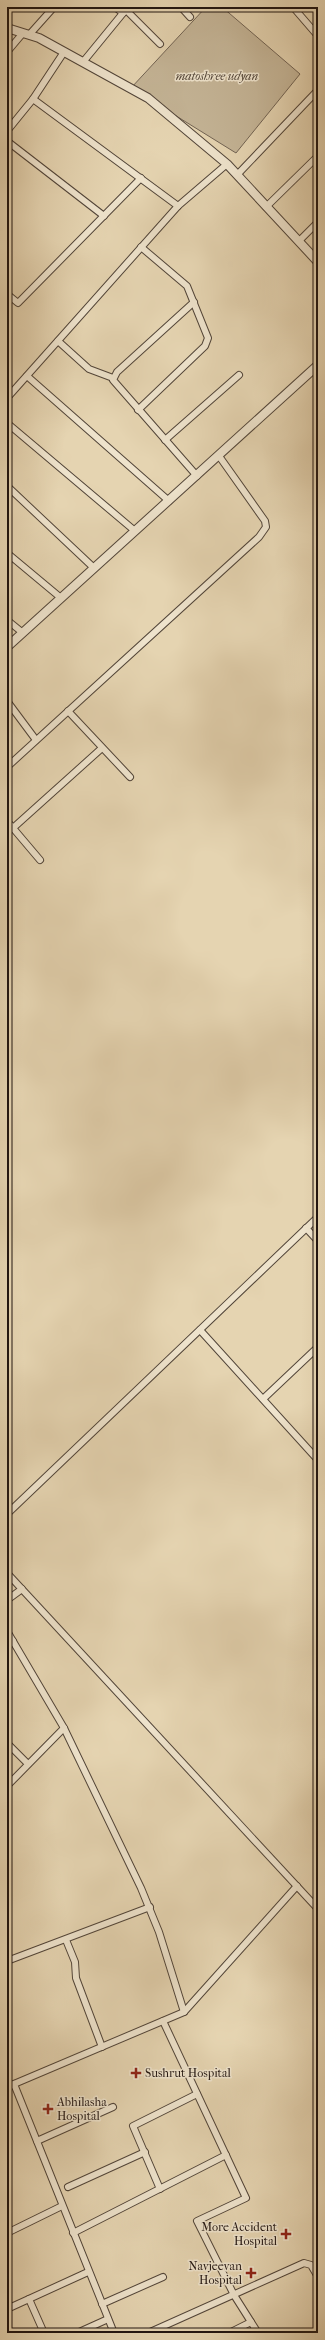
<svg xmlns="http://www.w3.org/2000/svg" width="325" height="2340" font-family="'IM FELL French Canon',serif">
<style>
.green{fill:#c4b496;stroke:#726454}
.lines{fill:none;stroke-linecap:round;stroke-linejoin:round}
.minor-casing{stroke:#524539;stroke-width:8}
.tertiary-casing{stroke:#524539;stroke-width:10}
.minor{stroke:#eee3cc;stroke-width:6}
.tertiary{stroke:#eee3cc;stroke-width:8}
.poi-dot{fill:#8f2418;stroke:#eee3cc;stroke-width:1.5}
.labels{text-anchor:middle;dominant-baseline:central;stroke-width:3;stroke-linejoin:round;paint-order:stroke}
.park-label{font-size:12px;font-style:italic;fill:#524539;stroke:#eee3cc}
.poi-label{font-size:12px;fill:#211511;stroke:#eee3cc;text-anchor:start}
</style>
<rect width="100%" height="100%" fill="#e5d4b1"/>
<filter id="stains"><feTurbulence type="fractalNoise" baseFrequency=".005" numOctaves="4"/><feColorMatrix values="0 0 0 0 .2 0 0 0 0 .09 0 0 0 0 .02 0 0 0 .5 -.17"/></filter>
<radialGradient id="worn" r=".72"><stop offset=".6" stop-color="#630" stop-opacity="0"/><stop offset="1" stop-color="#630" stop-opacity=".3"/></radialGradient>
<!-- green -->
<path class="green" d="M 206,7 L 222,7 L 300,74 L 236,153 L 131,88 Z"/>
<g class="lines">
<!-- minor casing -->
<g class="minor-casing">
<g id="minor">
<path d="M 115,7 L 123,13"/>
<path d="M 181,7 L 190,17"/>
<path d="M 293,7 L 318,36"/>
<path d="M 126,10 L 160,44"/>
<path d="M 29,35 L 54,7"/>
<path d="M 7,52 L 23,33"/>
<path d="M 83,62 L 128,7"/>
<path d="M 33,99 L 64,52"/>
<path d="M 7,131 L 33,99 L 178,206"/>
<path d="M 7,141 L 104,216"/>
<path d="M 237,175 L 318,90"/>
<path d="M 266,207 L 318,156"/>
<path d="M 299,241 L 318,222"/>
<path d="M 7,294 L 18,303 L 141,178"/>
<path d="M 194,302 L 117,372 L 113,380 L 197,476"/>
<path d="M 58,341 L 89,369 L 113,378"/>
<path d="M 27,376 L 169,501"/>
<path d="M 7,398 L 178,206 L 227,164"/>
<path d="M 138,410 L 205,346 L 208,338 L 187,286 L 141,247"/>
<path d="M 7,423 L 135,531"/>
<path d="M 165,440 L 239,375"/>
<path d="M 7,486 L 94,568"/>
<path d="M 7,553 L 61,598"/>
<path d="M 7,620 L 23,633"/>
<path d="M 7,701 L 36,740"/>
<path d="M 68,711 L 130,777"/>
<path d="M 7,767 L 259,537 L 266,527 L 265,521 L 219,456"/>
<path d="M 7,821 L 40,860"/>
<path d="M 13,828 L 102,748"/>
<path d="M 306,1228 L 318,1241"/>
<path d="M 200,1330 L 318,1460"/>
<path d="M 263,1399 L 318,1347"/>
<path d="M 7,1514 L 318,1217"/>
<path d="M 7,1573 L 318,1909"/>
<path d="M 7,1600 L 22,1589"/>
<path d="M 7,1631 L 64,1728 L 141,1888 L 159,1932 L 184,2012"/>
<path d="M 7,1646 L 13,1641"/>
<path d="M 7,1743 L 28,1764"/>
<path d="M 7,1786 L 64,1728"/>
<path d="M 66,1940 L 75,1962 L 76,1978 L 102,2047"/>
<path d="M 7,1961 L 150,1907"/>
<path d="M 163,2021 L 246,2198 L 197,2221 L 234,2295 L 258,2333"/>
<path d="M 14,2084 L 184,2012 L 297,1886"/>
<path d="M 7,2088 L 14,2084 L 114,2333"/>
<path d="M 37,2141 L 113,2107"/>
<path d="M 68,2187 L 145,2152"/>
<path d="M 160,2189 L 133,2126 L 197,2094"/>
<path d="M 7,2233 L 62,2206"/>
<path d="M 73,2233 L 226,2155"/>
<path d="M 29,2299 L 44,2333"/>
<path d="M 102,2304 L 163,2277"/>
<path d="M 7,2309 L 88,2272"/>
<path d="M 77,2333 L 108,2319"/>
<path d="M 148,2333 L 304,2263 L 311,2265 L 318,2277"/>
<path d="M 229,2333 L 251,2322"/>
</g>
</g>
<!-- tertiary casing -->
<g class="tertiary-casing">
<g id="tertiary">
<path d="M 7,28 L 39,38 L 148,98 L 227,164 L 318,262"/>
<path d="M 7,647 L 318,365"/>
</g>
</g>
<!-- minor -->
<use href="#minor" class="minor"/>
<!-- tertiary -->
<use href="#tertiary" class="tertiary"/>
</g>
<!-- markers -->
<g class="poi-dot">
<path d="M134 2067h4v4h4v4h-4v4h-4v-4h-4v-4h4z"/>
<path d="M46 2103h4v4h4v4h-4v4h-4v-4h-4v-4h4z"/>
<path d="M284 2228h4v4h4v4h-4v4h-4v-4h-4v-4h4z"/>
<path d="M249 2267h4v4h4v4h-4v4h-4v-4h-4v-4h4z"/>
</g>
<g class="labels">
<!-- park labels -->
<g class="park-label">
<text x="217" y="76">matoshree udyan</text>
</g>
<!-- poi labels -->
<g class="poi-label">
<text x="145" y="2073">Sushrut Hospital</text>
<text x="57" y="2102">Abhilasha<tspan x="57" dy="14">Hospital</tspan></text>
<text x="277" y="2227" text-anchor="end">More Accident<tspan x="277" dy="14">Hospital</tspan></text>
<text x="242" y="2266" text-anchor="end">Navjeevan<tspan x="242" dy="14">Hospital</tspan></text>
</g>
</g>
<!-- margin -->
<rect width="325" height="2340" fill="none" stroke="#e5d4b1" stroke-width="24"/>
<rect x="8" y="8" width="309" height="2324" fill="none" stroke="#211511" stroke-width="2"/>
<rect x="12" y="12" width="301" height="2316" fill="none" stroke="#211511"/>
<rect width="100%" height="100%" filter="url(#stains)"/>
<rect width="100%" height="100%" fill="url(#worn)"/>
</svg>
